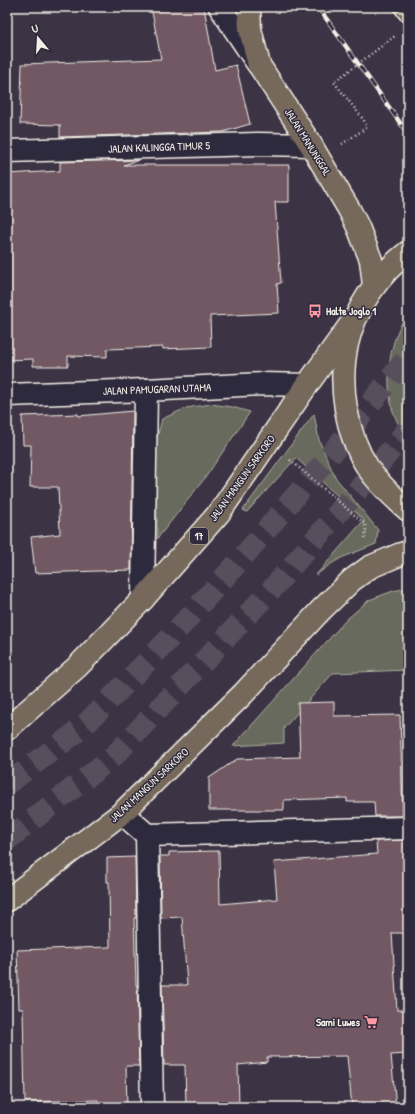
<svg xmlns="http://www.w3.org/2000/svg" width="415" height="1114" font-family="'Patrick Hand',sans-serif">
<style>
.green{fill:#686b5d;stroke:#aeaea2}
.building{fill:#715963;stroke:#f4f1e8}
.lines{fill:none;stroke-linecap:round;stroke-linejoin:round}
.trunk-tunnel{stroke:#58505d;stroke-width:22;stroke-dasharray:22 11;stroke-linecap:butt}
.minor-casing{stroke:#f4f1e8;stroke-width:25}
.tertiary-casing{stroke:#f4f1e8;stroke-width:25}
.primary-casing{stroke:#f4f1e8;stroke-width:25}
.trunk-casing{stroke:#f4f1e8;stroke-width:25}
.path{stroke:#f4f1e8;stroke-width:2.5;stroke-dasharray:1 3;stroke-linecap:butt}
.minor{stroke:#2f2a3d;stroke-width:22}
.tertiary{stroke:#2f2a3d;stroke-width:22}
.primary{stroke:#76695c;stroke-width:22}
.trunk{stroke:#76695c;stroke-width:22}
.rail-casing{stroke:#f4f1e8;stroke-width:4.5}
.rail{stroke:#2f2a3d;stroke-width:3;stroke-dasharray:9;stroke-linecap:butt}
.labels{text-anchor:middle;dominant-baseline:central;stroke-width:3;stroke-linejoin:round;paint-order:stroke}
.shield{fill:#2f2a3d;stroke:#b9b5b5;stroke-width:1}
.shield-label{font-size:10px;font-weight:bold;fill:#f4f1e8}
.street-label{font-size:11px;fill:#f4f1e8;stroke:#2f2a3d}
.poi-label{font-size:11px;font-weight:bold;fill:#f4f1e8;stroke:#2f2a3d;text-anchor:start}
</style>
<rect width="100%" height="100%" fill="#3c3345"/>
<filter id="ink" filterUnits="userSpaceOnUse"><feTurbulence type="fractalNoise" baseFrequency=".025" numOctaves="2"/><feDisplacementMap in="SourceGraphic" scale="8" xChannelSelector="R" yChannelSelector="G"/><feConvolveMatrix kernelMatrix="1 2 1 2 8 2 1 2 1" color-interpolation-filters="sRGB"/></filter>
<g filter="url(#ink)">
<!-- green -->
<g class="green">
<path d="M 408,313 L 408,441 C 402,431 395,419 392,408 C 385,377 389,339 408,313 Z"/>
<path d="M 211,404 L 232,407 L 250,412 L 205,478 L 157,539 L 156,442 L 162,419 L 186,408 Z"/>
<path d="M 314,414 L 319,440 L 335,477 L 378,530 L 376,544 L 341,558 L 331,564 L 316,575 L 364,520 L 296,458 L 247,512 L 243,510 Z"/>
<path d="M 408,588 L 408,670 L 333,673 L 284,728 L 284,743 L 233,746 L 347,619 L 369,600 L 393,591 Z"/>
</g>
<!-- building -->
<g class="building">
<path d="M 151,7 L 204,7 L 215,70 L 236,65 L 250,124 L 223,132 L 60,137 L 60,125 L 20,124 L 22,64 L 161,59 Z"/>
<path d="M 139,160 L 124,165 L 289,165 L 289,202 L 275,202 L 281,283 L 277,284 L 279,313 L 210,316 L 211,347 L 163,349 L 163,347 L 107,349 L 107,357 L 68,356 L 68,366 L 33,366 L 33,359 L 7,360 L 7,174 L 60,171 L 60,162 Z"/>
<path d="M 133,411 L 131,570 L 35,573 L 31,537 L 60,534 L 58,487 L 30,487 L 31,445 L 23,445 L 22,416 L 78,414 L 78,416 Z"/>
<path d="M 334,702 L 334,716 L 400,715 L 403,816 L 375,816 L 374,802 L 347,802 L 347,798 L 284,800 L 284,810 L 209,810 L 209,778 L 237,759 L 300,757 L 298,703 Z"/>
<path d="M 408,840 L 408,933 L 392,933 L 397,1010 L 408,1010 L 408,1054 L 391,1055 L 396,1107 L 352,1107 L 347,1056 L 267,1057 L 267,1062 L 238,1065 L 239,1107 L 186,1107 L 185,1065 L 164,1065 L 162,985 L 187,985 L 182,917 L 161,918 L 160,856 L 169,856 L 169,852 L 219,851 L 220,904 L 277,899 L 274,862 L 377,854 L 376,841 Z"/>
<path d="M 135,857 L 136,918 L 134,918 L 136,985 L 137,985 L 139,1066 L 126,1066 L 127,1107 L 98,1107 L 98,1100 L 25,1102 L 23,1009 L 19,1009 L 17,950 L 110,947 L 109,882 L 107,882 L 107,858 Z"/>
</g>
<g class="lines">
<!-- trunk-tunnel -->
<g class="trunk-tunnel">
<path d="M 7,784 L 82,728 L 170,638 L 249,550 L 328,458 L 408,356"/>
<path d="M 7,840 L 115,755 L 273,588 L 357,491 L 408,429"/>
</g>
<!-- minor casing -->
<g class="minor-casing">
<g id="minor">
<path d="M 7,151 L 258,144 L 311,145"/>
<path d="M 143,599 L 146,390"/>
<path d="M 122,813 L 147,835 L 408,828"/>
<path d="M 147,835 L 152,1107"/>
</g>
</g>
<!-- tertiary casing -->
<g class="tertiary-casing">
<g id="tertiary">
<path d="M 220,7 L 258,64"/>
<path d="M 7,395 L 146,390 L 263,384 L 307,385"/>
</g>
</g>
<!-- primary casing -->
<g class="primary-casing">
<g id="primary">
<path d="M 249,7 L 250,29 L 259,65 L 311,145 L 350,211 L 358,227 L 371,260 L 374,286"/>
<path d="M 406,7 L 408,10"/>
</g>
</g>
<!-- trunk casing -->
<g class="trunk-casing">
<g id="trunk">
<path d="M 408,252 C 379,274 355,308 347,344 C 338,384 346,434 368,468 C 379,484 393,497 408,510"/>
<path d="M 7,729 L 77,667 L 143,599 L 219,513 L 307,385 L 358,314"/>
<path d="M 7,900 L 122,813 L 243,694 L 320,611 L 352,580 L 370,567 L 401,554 L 408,552"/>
</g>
</g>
<!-- path -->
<g class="path">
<path d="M 342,144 L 366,128 L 366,125 L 363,119 L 334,82 L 395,36"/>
<path d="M 290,460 L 365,524 L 366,529 L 365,538"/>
</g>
<!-- minor -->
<use href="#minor" class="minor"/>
<!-- tertiary -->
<use href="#tertiary" class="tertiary"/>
<!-- primary -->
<use href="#primary" class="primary"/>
<!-- trunk -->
<use href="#trunk" class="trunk"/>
<!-- rail casing -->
<g class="rail-casing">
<path id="rail" d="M 318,7 L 408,134"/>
</g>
<!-- rail -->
<use href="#rail" class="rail"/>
</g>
</g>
<!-- icons -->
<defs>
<g id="bus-bare" transform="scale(1.08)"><path d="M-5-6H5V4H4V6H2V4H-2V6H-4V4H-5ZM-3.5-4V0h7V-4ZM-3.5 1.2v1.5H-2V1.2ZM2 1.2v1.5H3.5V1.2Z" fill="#ff9aa2" stroke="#2f2a3d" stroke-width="2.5" paint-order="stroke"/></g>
<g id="supermarket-bare" transform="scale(1.08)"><path d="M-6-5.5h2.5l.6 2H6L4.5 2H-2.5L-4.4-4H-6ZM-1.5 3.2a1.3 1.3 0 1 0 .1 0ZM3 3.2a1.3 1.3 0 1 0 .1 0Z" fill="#ff9aa2" stroke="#2f2a3d" stroke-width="2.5" paint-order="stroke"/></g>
</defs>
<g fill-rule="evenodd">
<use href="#bus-bare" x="315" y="311"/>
<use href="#supermarket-bare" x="371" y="1022"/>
</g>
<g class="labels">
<!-- shield labels -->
<rect class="shield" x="190" y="528" width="18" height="16" rx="3"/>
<g class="shield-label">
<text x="199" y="536">17</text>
</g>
<!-- street labels -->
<g class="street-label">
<text transform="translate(308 142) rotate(58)">JALAN MANUNGGAL</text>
<text transform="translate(159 147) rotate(-2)">JALAN KALINGGA TIMUR 5</text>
<text transform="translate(157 389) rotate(-2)">JALAN PAMUGARAN UTAMA</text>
<text transform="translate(242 478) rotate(-54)">JALAN MANGUN SARKORO</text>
<text transform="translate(149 785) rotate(-43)">JALAN MANGUN SARKORO</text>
</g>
<!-- poi labels -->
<g class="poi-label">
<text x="326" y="311">Halte Joglo 1</text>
<text x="360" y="1022" text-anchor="end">Sami Luwes</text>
</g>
</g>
<!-- margin -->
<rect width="415" height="1114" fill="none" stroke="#2f2a3d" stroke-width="24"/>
<rect x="12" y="12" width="391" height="1090" fill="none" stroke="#f4f1e8" stroke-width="1.5" filter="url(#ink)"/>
<!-- north arrow -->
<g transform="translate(38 38) rotate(342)" stroke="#2f2a3d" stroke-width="3" paint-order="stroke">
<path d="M0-3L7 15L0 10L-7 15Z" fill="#f4f1e8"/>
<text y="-6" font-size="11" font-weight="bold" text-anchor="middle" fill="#f4f1e8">U</text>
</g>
</svg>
